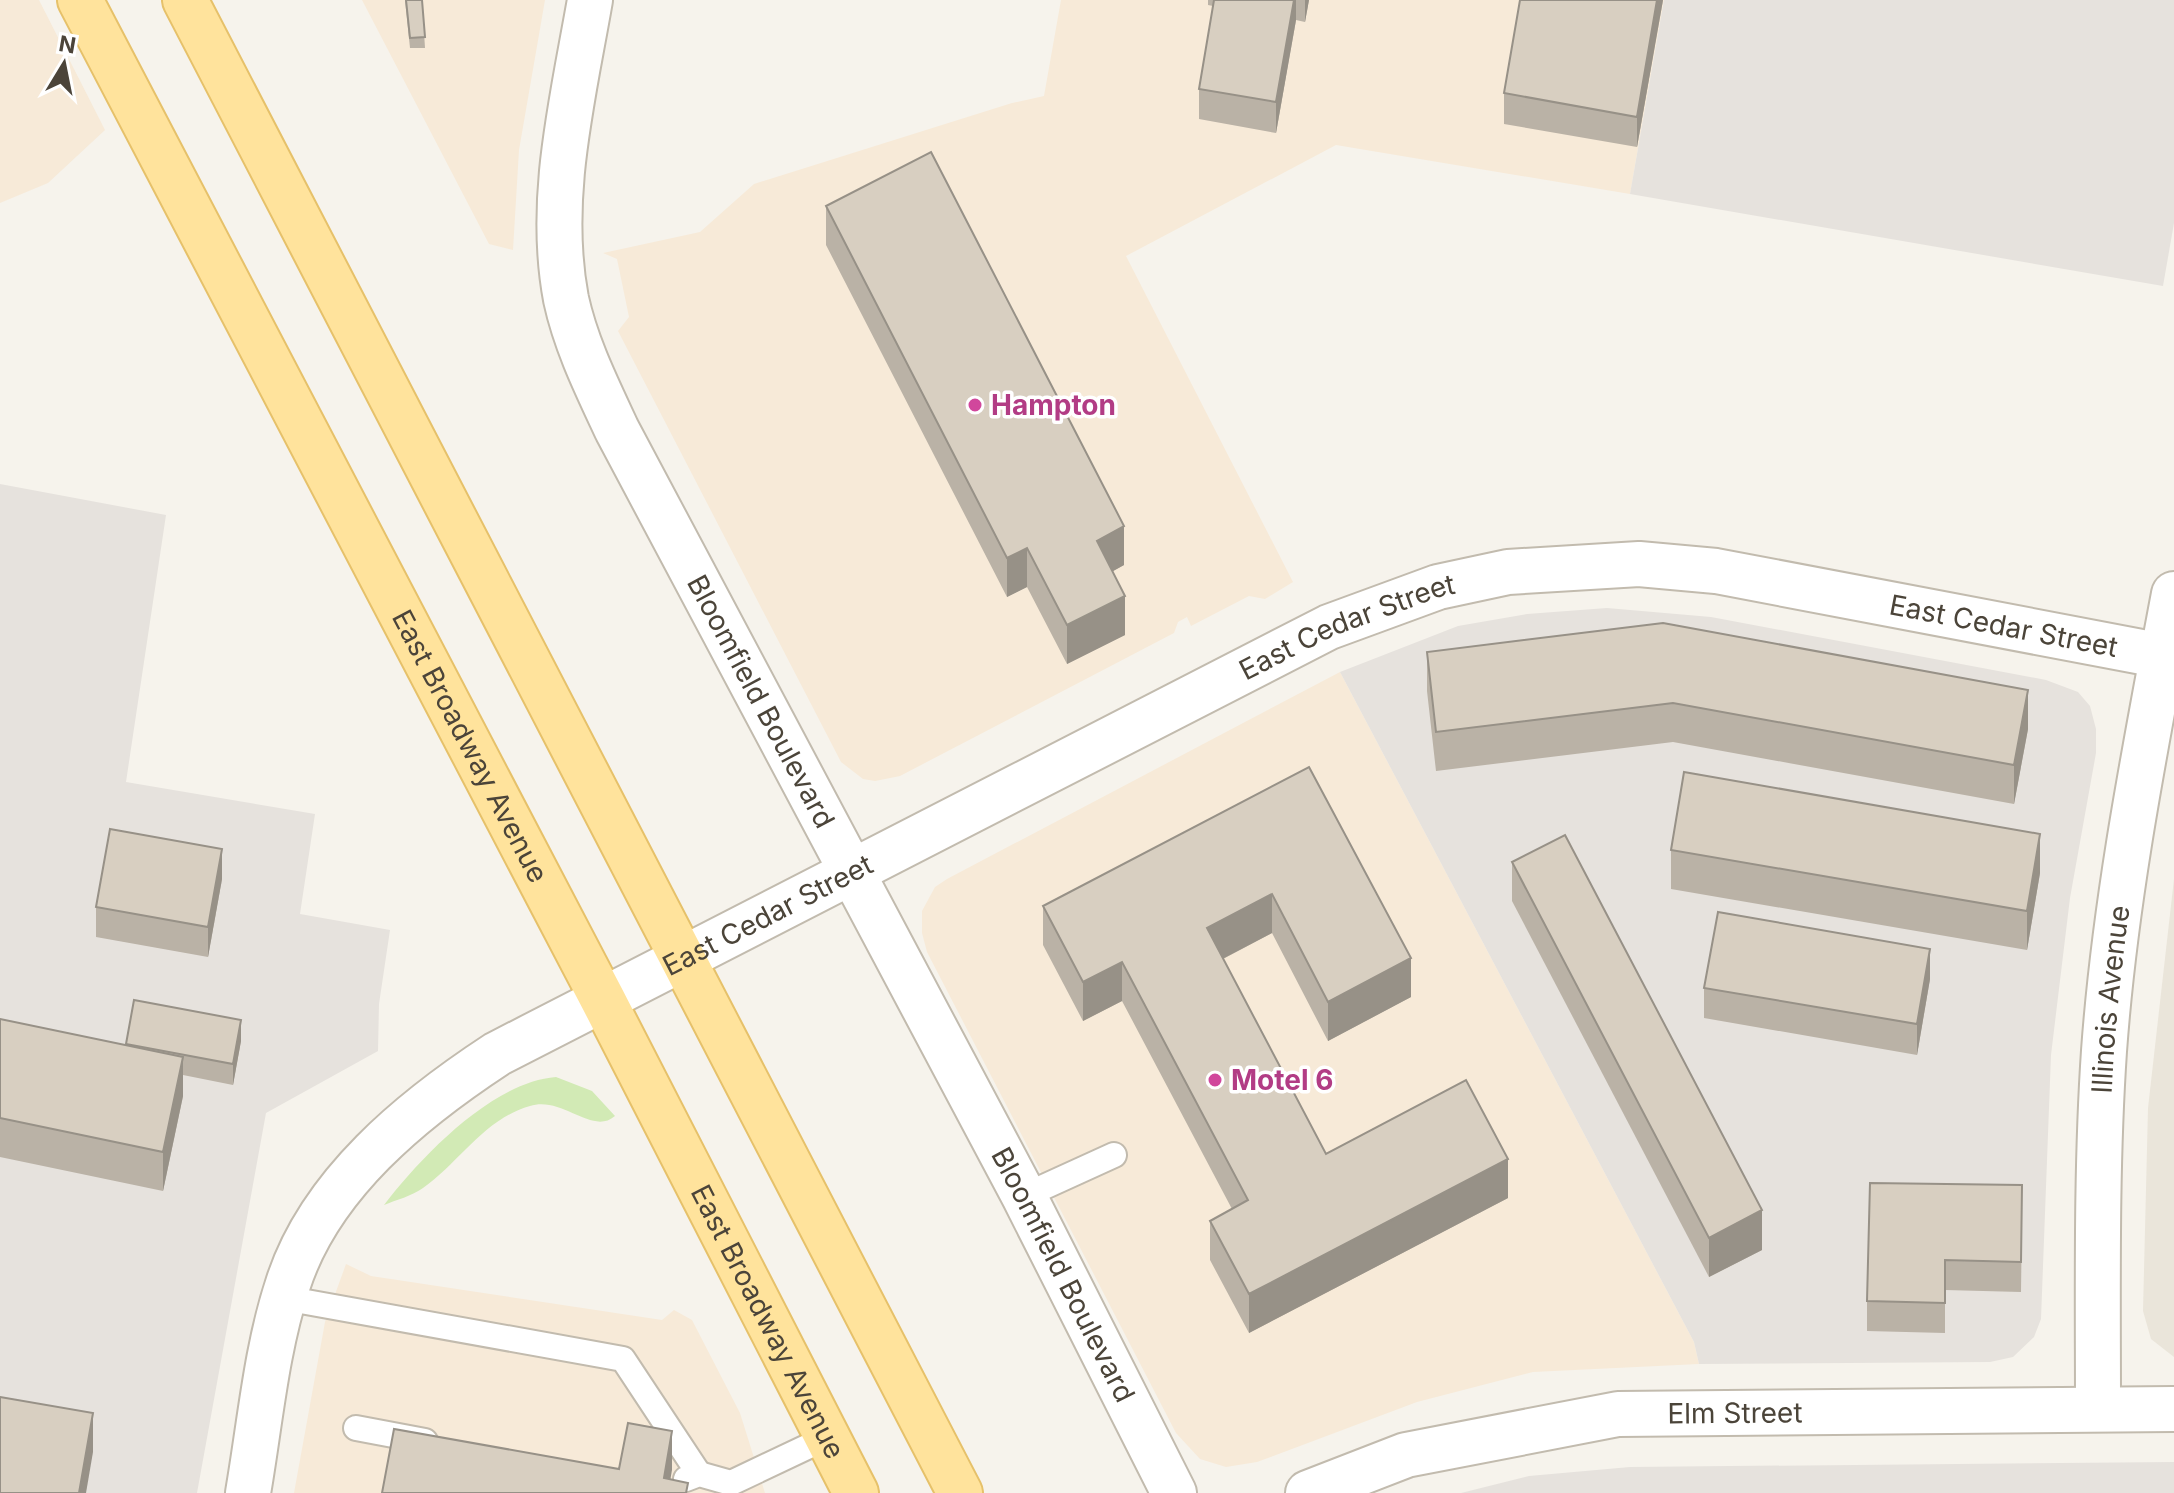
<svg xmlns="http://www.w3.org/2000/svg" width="2174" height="1493" font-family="Inter,sans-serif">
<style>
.residential{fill:#eae5da}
.commercial{fill:#f7ead8}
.industrial{fill:#e6e2dd}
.green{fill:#d2eab5}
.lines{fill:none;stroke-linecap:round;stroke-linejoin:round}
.service-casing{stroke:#c2bbae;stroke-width:28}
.minor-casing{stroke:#c2bbae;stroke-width:48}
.primary-casing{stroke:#e6c16a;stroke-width:48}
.service{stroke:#fff;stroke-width:24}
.minor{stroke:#fff;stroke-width:44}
.primary{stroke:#ffe39c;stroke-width:44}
.wall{fill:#bab2a6}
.shaded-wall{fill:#979187}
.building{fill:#d8cfc1;stroke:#979187;stroke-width:2}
.hotel-dot{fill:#d1479c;stroke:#fff;stroke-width:3}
.labels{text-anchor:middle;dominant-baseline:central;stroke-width:7;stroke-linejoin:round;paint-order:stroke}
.hotel-label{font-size:28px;font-weight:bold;fill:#b23c85;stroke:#fff;text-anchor:start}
.street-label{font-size:28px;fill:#4b4439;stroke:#fff}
</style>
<rect width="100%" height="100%" fill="#f6f3ec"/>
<!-- residential -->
<path class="residential" d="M 2174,879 L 2174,1357 L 2151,1339 L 2143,1311 L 2148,1108 Z"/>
<!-- commercial -->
<g class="commercial">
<path d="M 0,0 L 39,0 L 105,130 L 48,183 L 0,203 Z"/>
<path d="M 362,0 L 545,0 L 519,150 L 513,250 L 489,244 Z"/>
<path d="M 1061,0 L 1664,0 L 1630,194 L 1336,145 L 1126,256 L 1293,582 L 1265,599 L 1249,596 L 1191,626 L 1187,617 L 1178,622 L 1174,633 L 900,776 L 875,781 L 863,779 L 841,762 L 618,331 L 629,317 L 617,259 L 603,253 L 700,232 L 754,184 L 1012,103 L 1044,96 Z"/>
<path d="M 1340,672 L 1694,1342 L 1699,1364 L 1533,1372 L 1417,1402 L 1257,1462 L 1226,1467 L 1200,1459 L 1176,1433 L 927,952 L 922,933 L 922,911 L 935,887 L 947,879 Z"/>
<path d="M 346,1264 L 371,1276 L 662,1320 L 674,1310 L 692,1320 L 740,1413 L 765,1493 L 294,1493 L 325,1322 Z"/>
</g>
<!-- industrial -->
<g class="industrial">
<path d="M 1664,0 L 2174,0 L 2174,223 L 2163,286 L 1630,194 Z"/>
<path d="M 0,484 L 166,515 L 126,782 L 315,814 L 300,914 L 390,930 L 379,1004 L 378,1051 L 266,1113 L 197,1493 L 0,1493 Z"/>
<path d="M 1607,608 L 1711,617 L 2046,680 L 2078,692 L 2090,706 L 2096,729 L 2096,753 L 2070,898 L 2051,1055 L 2041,1319 L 2034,1337 L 2013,1357 L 1990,1362 L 1699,1364 L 1694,1342 L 1340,672 L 1458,626 L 1527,614 Z"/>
<path d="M 2174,1462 L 2174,1493 L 1461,1493 L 1529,1476 L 1630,1467 Z"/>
</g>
<!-- green -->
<path class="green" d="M 556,1077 L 592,1091 L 615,1116 C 592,1136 563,1096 530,1106 C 484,1119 460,1162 423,1188 C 412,1196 396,1200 384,1205 C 421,1157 492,1082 556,1077 Z"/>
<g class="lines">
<!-- service casing -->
<g class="service-casing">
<g id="service">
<path d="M 1024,1196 L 1114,1155"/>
<path d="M 284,1298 L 623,1359 L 699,1474"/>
<path d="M 356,1428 L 425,1441"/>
<path d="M 686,1479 L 699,1474 L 731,1483 L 828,1437"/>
</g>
</g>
<!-- minor casing -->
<g class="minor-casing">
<g id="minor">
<path id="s1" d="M 590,0 C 573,98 547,199 566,299 C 576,345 597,387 617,430 L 1024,1196 L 1174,1493"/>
<path id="s2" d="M 2098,1409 C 2098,1290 2096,1170 2104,1051 C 2115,898 2146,744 2174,594"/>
<path id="s3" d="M 248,1493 C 260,1424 266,1350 288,1284 C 320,1184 413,1109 497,1054 L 1329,627 L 1438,587 L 1508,572 L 1639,564 L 1716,571 L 2163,656"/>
<path id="s4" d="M 1308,1493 L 1406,1455 L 1618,1414 L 2174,1409"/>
</g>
</g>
<!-- primary casing -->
<g class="primary-casing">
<g id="primary">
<path id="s5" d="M 80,0 L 603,1000 L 856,1493"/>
<path d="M 185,0 L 960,1493"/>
</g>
</g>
<!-- service -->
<use href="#service" class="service"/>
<!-- minor -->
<use href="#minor" class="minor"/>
<!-- primary -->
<use href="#primary" class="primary"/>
</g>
<!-- wall -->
<g class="wall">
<path d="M 405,0 L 422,0 L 425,48 L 410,48 Z"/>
<path d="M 1208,0 L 1309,0 L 1305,22 L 1296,20 L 1276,133 L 1199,119 L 1199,89 L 1213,6 L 1208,5 Z"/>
<path d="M 1663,0 L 1637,147 L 1504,124 L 1504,93 Z"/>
<path d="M 826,206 L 1124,565 L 1113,571 L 1125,635 L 1067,664 L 1027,587 L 1007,597 L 826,245 Z"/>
<path d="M 1427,652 L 2028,729 L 2014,804 L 1673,742 L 1436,771 L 1427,691 Z"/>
<path d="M 1309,767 L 1411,997 L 1328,1041 L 1272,933 L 1223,959 L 1326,1154 L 1508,1198 L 1249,1333 L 1210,1260 L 1210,1221 L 1232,1209 L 1122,1001 L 1083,1021 L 1043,945 L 1043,906 Z"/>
<path d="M 1671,850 L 2040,873 L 2027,950 L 1671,889 Z"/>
<path d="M 1512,862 L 1762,1250 L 1709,1277 L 1512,901 Z"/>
<path d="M 222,879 L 208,957 L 96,937 L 96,907 Z"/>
<path d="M 1930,979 L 1917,1055 L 1704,1018 L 1704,988 Z"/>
<path d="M 134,1000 L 241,1041 L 233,1085 L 183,1075 L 183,1096 L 163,1191 L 0,1157 L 0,1019 L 126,1045 Z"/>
<path d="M 2022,1216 L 2021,1292 L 1945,1290 L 1945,1333 L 1867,1331 L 1867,1301 Z"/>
</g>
<!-- shaded-wall -->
<g class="shaded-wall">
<path d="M 1294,0 L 1296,0 L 1296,20 L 1276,133 L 1276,102 Z"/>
<path d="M 1305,0 L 1309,0 L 1305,22 Z"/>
<path d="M 1657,0 L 1663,0 L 1637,147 L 1637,117 Z"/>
<path d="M 1124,526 L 1124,565 L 1097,580 L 1097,541 Z"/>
<path d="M 1027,548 L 1027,587 L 1007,597 L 1007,558 Z"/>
<path d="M 1125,596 L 1125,635 L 1067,664 L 1067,625 Z"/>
<path d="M 2028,690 L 2028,729 L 2014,804 L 2014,765 Z"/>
<path d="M 2040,834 L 2040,873 L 2027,950 L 2027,911 Z"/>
<path d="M 222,849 L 222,879 L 208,957 L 208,927 Z"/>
<path d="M 1272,894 L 1272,933 L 1207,967 L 1207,928 Z"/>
<path d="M 1930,949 L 1930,979 L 1917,1055 L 1917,1024 Z"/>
<path d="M 1411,958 L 1411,997 L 1328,1041 L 1328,1002 Z"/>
<path d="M 1122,962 L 1122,1001 L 1083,1021 L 1083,982 Z"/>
<path d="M 241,1020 L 241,1041 L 233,1085 L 233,1064 Z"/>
<path d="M 183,1057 L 183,1096 L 163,1191 L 163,1152 Z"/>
<path d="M 1508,1159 L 1508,1198 L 1249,1333 L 1249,1294 Z"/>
<path d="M 1762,1210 L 1762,1250 L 1709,1277 L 1709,1238 Z"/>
<path d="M 93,1413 L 93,1452 L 86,1493 L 79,1493 Z"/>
<path d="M 672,1431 L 672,1470 L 668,1493 L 664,1478 Z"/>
</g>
<!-- building -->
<g class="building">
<path d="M 406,0 L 422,0 L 425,37 L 410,38 Z"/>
<path d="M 1214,0 L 1294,0 L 1276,102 L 1199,89 Z"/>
<path d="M 1520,0 L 1657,0 L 1637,117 L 1504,93 Z"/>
<path d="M 931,152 L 1124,526 L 1097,541 L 1125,596 L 1067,625 L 1027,548 L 1007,558 L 826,206 Z"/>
<path d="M 1663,623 L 2028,690 L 2014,765 L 1673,703 L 1436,732 L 1427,652 Z"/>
<path d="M 1309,767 L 1411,958 L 1328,1002 L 1272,894 L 1207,928 L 1326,1154 L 1466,1080 L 1508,1159 L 1249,1294 L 1210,1221 L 1248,1200 L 1122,962 L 1083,982 L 1043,906 Z"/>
<path d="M 1684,772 L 2040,834 L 2027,911 L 1671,850 Z"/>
<path d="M 110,829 L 222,849 L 208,927 L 96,907 Z"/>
<path d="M 1565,835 L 1762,1210 L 1709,1238 L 1512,862 Z"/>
<path d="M 1718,912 L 1930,949 L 1917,1024 L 1704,988 Z"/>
<path d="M 134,1000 L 241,1020 L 233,1064 L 126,1044 Z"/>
<path d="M 0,1019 L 183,1057 L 163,1152 L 0,1118 Z"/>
<path d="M 1870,1183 L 2022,1185 L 2021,1262 L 1945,1260 L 1945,1303 L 1867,1301 Z"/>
<path d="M 0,1397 L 93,1413 L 79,1493 L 0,1493 Z"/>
<path d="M 628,1423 L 672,1431 L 664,1478 L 688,1483 L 686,1493 L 382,1493 L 394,1429 L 619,1469 Z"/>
</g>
<!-- markers -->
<g class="hotel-dot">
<circle cx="975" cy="405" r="8"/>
<circle cx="1215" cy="1080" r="8"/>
</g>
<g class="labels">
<!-- hotel labels -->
<g class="hotel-label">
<text x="991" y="405">Hampton</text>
<text x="1231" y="1080">Motel 6</text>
</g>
<!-- street labels -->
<g class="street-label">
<text stroke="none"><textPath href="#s3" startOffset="2154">East Cedar Street</textPath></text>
<text stroke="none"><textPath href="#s3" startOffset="1482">East Cedar Street</textPath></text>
<text stroke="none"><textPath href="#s1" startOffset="750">Bloomfield Boulevard</textPath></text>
<text stroke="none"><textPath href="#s5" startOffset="842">East Broadway Avenue</textPath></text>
<text stroke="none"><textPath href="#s3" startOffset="834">East Cedar Street</textPath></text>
<text stroke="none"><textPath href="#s2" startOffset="410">Illinois Avenue</textPath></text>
<text stroke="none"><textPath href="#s1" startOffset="1398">Bloomfield Boulevard</textPath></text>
<text stroke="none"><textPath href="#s5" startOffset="1490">East Broadway Avenue</textPath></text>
<text stroke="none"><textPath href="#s4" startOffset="438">Elm Street</textPath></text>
</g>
</g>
<!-- north arrow -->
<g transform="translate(64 64) rotate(10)" stroke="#ffffff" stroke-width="6" paint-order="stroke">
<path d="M0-6L14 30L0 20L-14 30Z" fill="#4b4439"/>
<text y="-12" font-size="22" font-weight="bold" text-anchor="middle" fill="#4b4439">N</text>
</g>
</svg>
